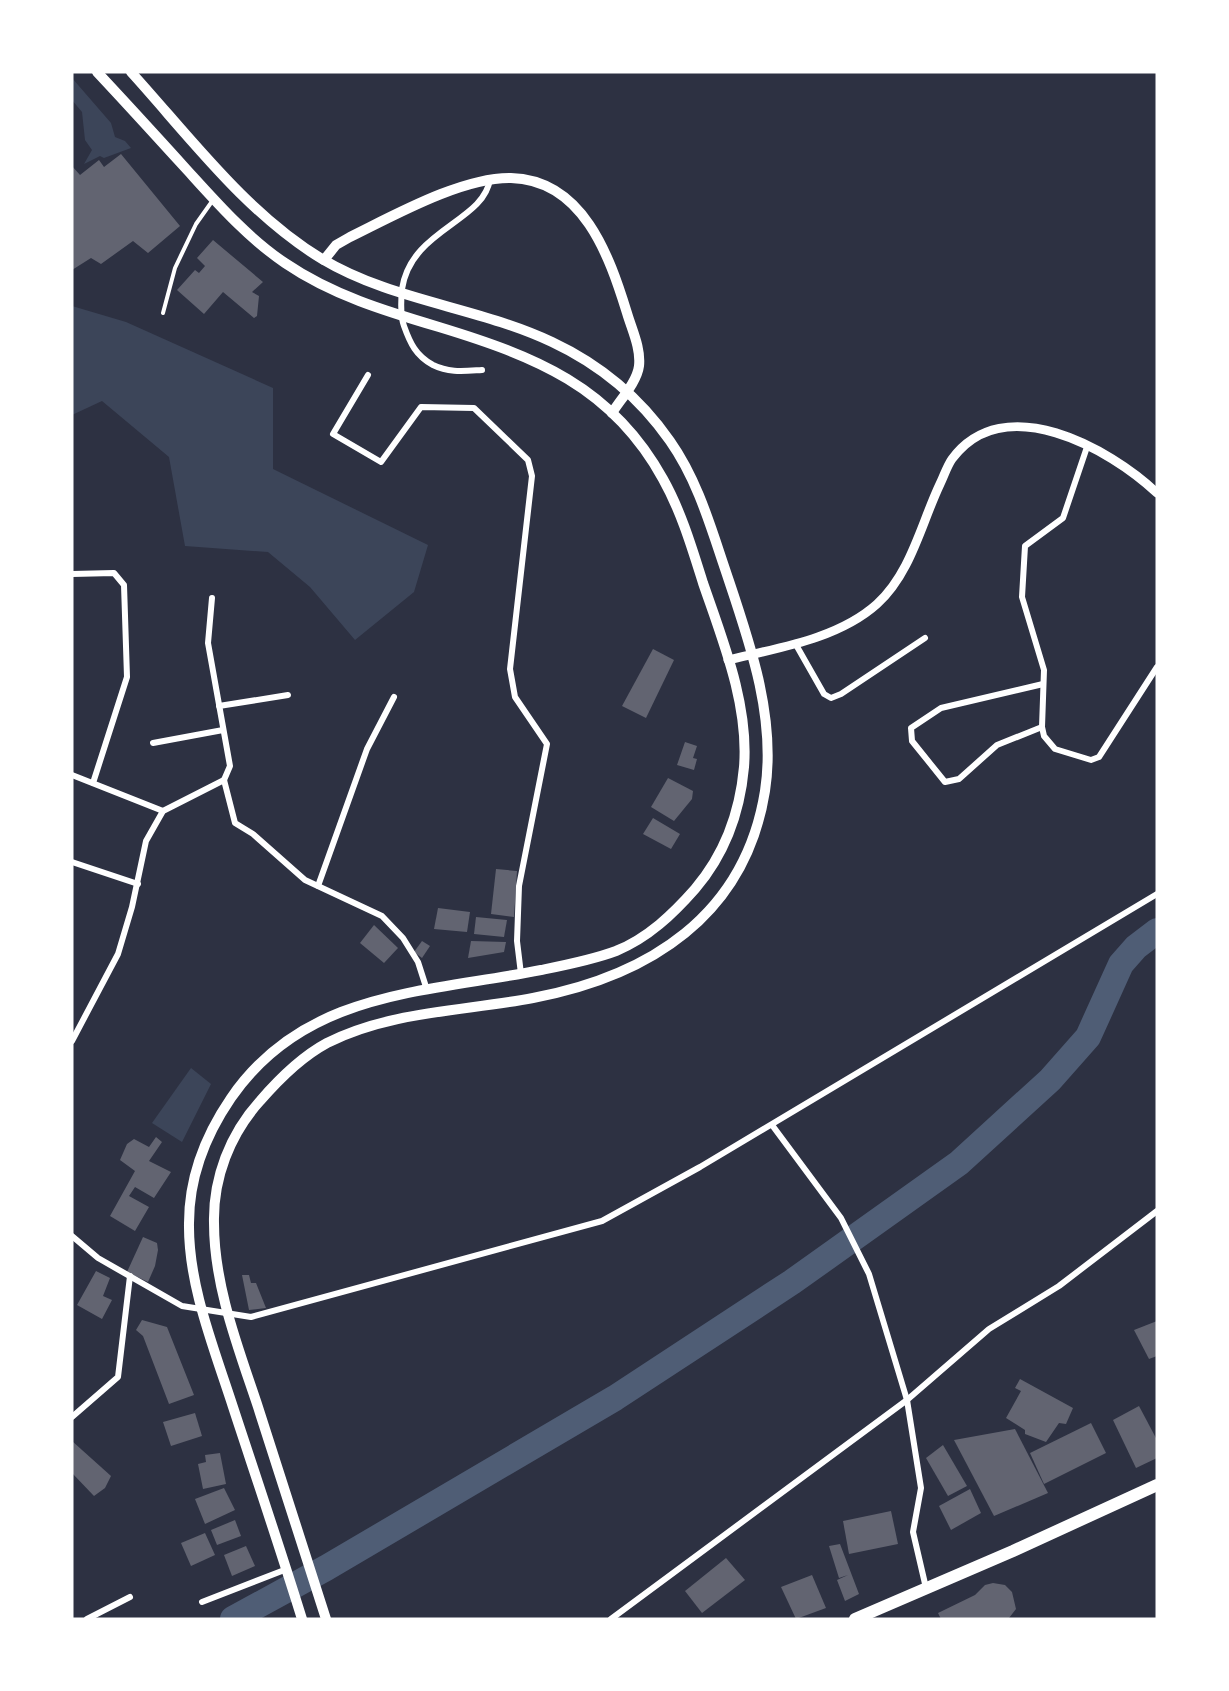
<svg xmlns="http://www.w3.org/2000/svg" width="1229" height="1691" font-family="Barlow,sans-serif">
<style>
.green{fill:#3c4559}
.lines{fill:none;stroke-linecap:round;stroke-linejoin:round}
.river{stroke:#4f5d75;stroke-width:26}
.building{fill:#626471}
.service{stroke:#fff;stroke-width:4}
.minor{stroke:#fff;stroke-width:6}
.tertiary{stroke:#fff;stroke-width:9}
.secondary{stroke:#fff;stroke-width:10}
.trunk{stroke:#fff;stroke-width:12}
</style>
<rect width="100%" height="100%" fill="#2d3142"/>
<!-- green -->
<g class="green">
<path d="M 72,78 L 111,123 L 115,137 L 125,141 L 131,148 L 104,158 L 100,156 L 84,164 L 92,150 L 85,140 L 82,112 L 72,100 Z"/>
<path d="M 72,306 L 126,322 L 273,388 L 273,469 L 428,545 L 414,592 L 355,640 L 310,587 L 268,552 L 185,546 L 169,457 L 102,401 L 72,415 Z"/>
<path d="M 191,1068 L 211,1084 L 182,1142 L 152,1123 Z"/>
</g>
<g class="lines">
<!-- river -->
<path class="river" d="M 233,1619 L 326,1568 L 615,1398 L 792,1282 L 959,1163 L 1050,1080 L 1088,1037 L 1121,964 L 1136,947 L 1157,931"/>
</g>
<!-- building -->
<g class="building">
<path d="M 121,154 L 180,226 L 148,253 L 133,241 L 101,264 L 91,258 L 72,270 L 72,166 L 80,175 L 99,160 L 104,167 Z"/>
<path d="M 213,240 L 263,282 L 252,292 L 259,296 L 257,316 L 254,318 L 223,292 L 204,314 L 177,290 L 195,270 L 199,273 L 205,266 L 197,258 Z"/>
<path d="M 653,649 L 674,660 L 646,718 L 622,706 Z"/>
<path d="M 685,742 L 697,746 L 693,758 L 697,759 L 694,770 L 677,765 Z"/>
<path d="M 668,778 L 693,791 L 692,799 L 674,821 L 651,807 Z"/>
<path d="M 653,818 L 680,834 L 671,849 L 643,834 Z"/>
<path d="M 496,869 L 517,871 L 514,917 L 491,914 Z"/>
<path d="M 438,908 L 470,912 L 467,932 L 434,929 Z"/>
<path d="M 476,917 L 507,920 L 504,937 L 474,934 Z"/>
<path d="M 374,925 L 398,948 L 384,963 L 360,943 Z"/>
<path d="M 422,941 L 430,946 L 422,958 L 414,952 Z"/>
<path d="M 471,941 L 506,942 L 504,952 L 468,958 Z"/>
<path d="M 156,1137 L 162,1142 L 149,1161 L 171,1172 L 154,1198 L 135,1187 L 129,1196 L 149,1207 L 135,1231 L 110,1216 L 135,1171 L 120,1160 L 127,1144 L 134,1139 L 149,1147 Z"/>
<path d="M 143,1237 L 157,1243 L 158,1250 L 155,1266 L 148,1282 L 127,1272 Z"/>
<path d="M 96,1271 L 110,1278 L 103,1296 L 112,1300 L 102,1319 L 77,1305 Z"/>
<path d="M 242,1275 L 249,1275 L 251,1283 L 256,1283 L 266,1308 L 249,1310 Z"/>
<path d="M 142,1320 L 167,1327 L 194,1395 L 169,1404 L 143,1336 L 136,1330 Z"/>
<path d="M 1157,1321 L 1157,1356 L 1149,1359 L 1134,1330 Z"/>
<path d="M 1020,1379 L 1073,1408 L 1066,1424 L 1059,1423 L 1046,1442 L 1025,1434 L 1025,1430 L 1006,1418 L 1021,1391 L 1015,1388 Z"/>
<path d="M 1139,1406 L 1157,1440 L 1157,1458 L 1136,1468 L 1113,1420 Z"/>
<path d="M 195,1413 L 202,1436 L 171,1446 L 163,1422 Z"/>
<path d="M 1091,1423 L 1106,1453 L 1044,1484 L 1030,1453 Z"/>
<path d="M 1015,1429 L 1048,1493 L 994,1516 L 954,1440 Z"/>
<path d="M 72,1441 L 111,1476 L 105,1488 L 94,1496 L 72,1473 Z"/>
<path d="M 943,1445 L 967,1486 L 948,1496 L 926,1458 Z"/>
<path d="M 220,1453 L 226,1484 L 203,1489 L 198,1464 L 206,1462 L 205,1455 Z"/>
<path d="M 224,1488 L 235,1510 L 205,1524 L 195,1499 Z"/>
<path d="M 970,1489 L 981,1513 L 951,1530 L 939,1506 Z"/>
<path d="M 891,1511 L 898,1544 L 849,1554 L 843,1521 Z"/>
<path d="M 235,1520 L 241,1536 L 217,1545 L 211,1530 Z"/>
<path d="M 205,1533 L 215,1555 L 191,1566 L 181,1543 Z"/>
<path d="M 840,1544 L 859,1594 L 845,1601 L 837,1580 L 848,1575 L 839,1578 L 829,1546 Z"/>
<path d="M 246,1546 L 255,1566 L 232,1576 L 224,1555 Z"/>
<path d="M 726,1558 L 745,1580 L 702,1613 L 685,1591 Z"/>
<path d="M 812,1575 L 826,1608 L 796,1619 L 781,1587 Z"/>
<path d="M 993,1583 L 1005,1585 L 1012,1592 L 1016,1609 L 1009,1618 L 941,1619 L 938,1613 L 975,1595 L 985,1585 Z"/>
</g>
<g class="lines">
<!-- service -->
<path class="service" d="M 163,313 L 175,268 L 196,224 L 213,200"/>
<!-- minor -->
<g class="minor">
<path d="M 482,370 C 464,371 449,373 433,365 C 416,356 410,343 404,326 C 400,315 401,300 402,289 C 411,229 484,222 490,179"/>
<path d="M 368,375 L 333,434 L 381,462 L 421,407 L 474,408 L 528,460 L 532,476 L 510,669 L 515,697 L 547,744 L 519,886 L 517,941 L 521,974"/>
<path d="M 1087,447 L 1063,518 L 1025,546 L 1022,597 L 1044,670 L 1042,727 L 1044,736 L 1055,749 L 1091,760 L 1099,757 L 1157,667"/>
<path d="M 72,574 L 114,573 L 124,585 L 127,677 L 93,783"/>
<path d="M 212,598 L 208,643 L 230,766 L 224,780"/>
<path d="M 795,643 L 824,694 L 831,698 L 841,694 L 925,638"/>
<path d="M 219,706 L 288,695"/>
<path d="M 1042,727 L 997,745 L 959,779 L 945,782 L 912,741 L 911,728 L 941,708 L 1043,684"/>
<path d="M 153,743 L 223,730"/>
<path d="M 72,775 L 163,811"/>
<path d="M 72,862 L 138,884"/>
<path d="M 318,886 L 367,749 L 394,697"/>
<path d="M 72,1041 L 118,954 L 132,907 L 146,841 L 163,811 L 224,780 L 235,823 L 253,834 L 305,880 L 382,916 L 403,938 L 418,962 L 427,990"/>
<path d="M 772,1125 L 841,1218 L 869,1274 L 907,1400 L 921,1488 L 913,1532 L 926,1588"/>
<path d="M 72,1236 L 98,1258 L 182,1306 L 251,1317 L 602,1221 L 700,1167 L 1157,894"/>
<path d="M 72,1417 L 118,1377 L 130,1276"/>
<path d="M 202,1602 L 287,1569"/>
<path d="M 87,1619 L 130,1597"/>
<path d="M 611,1619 L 907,1400 L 989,1329 L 1059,1286 L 1157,1211"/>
</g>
<!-- tertiary -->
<path class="tertiary" d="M 728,660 C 778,648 838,639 877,604 C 911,573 921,524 940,484 C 944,476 947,466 952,459 C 1004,389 1109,448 1157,493"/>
<!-- secondary -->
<g class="secondary">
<path d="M 97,72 C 128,105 158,138 188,171 C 218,204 248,238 285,263 C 332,295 385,311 439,327 C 534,356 612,386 663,479 C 681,511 692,548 703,583 C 723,641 749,705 744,767 C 740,812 724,855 695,889 C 673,914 648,938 616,951 C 592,960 566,965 541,970 C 426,993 305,990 231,1098 C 205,1136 189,1176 189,1223 C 188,1285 214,1348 233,1407 C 256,1477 280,1548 302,1619"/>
<path d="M 131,72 C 190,137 246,213 322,259 C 392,301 478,307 552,342 C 599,364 640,398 670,441 C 696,478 709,521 723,563 C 747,635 777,714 765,791 C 745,916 649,976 533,998 C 465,1011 390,1011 327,1043 C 301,1057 279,1079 260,1101 C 230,1134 213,1178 214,1223 C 214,1286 238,1347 258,1407 C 280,1477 303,1548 326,1619"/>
<path d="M 324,260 L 336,245 L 350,237 C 393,216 462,177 511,178 C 583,180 609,255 627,313 C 632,330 641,348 639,366 C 637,382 620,400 612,413"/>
</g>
<!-- trunk -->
<path class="trunk" d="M 855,1619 L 1013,1551 L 1157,1485"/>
</g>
<!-- border -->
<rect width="1229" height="1691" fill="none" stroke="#ffffff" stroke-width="147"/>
</svg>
